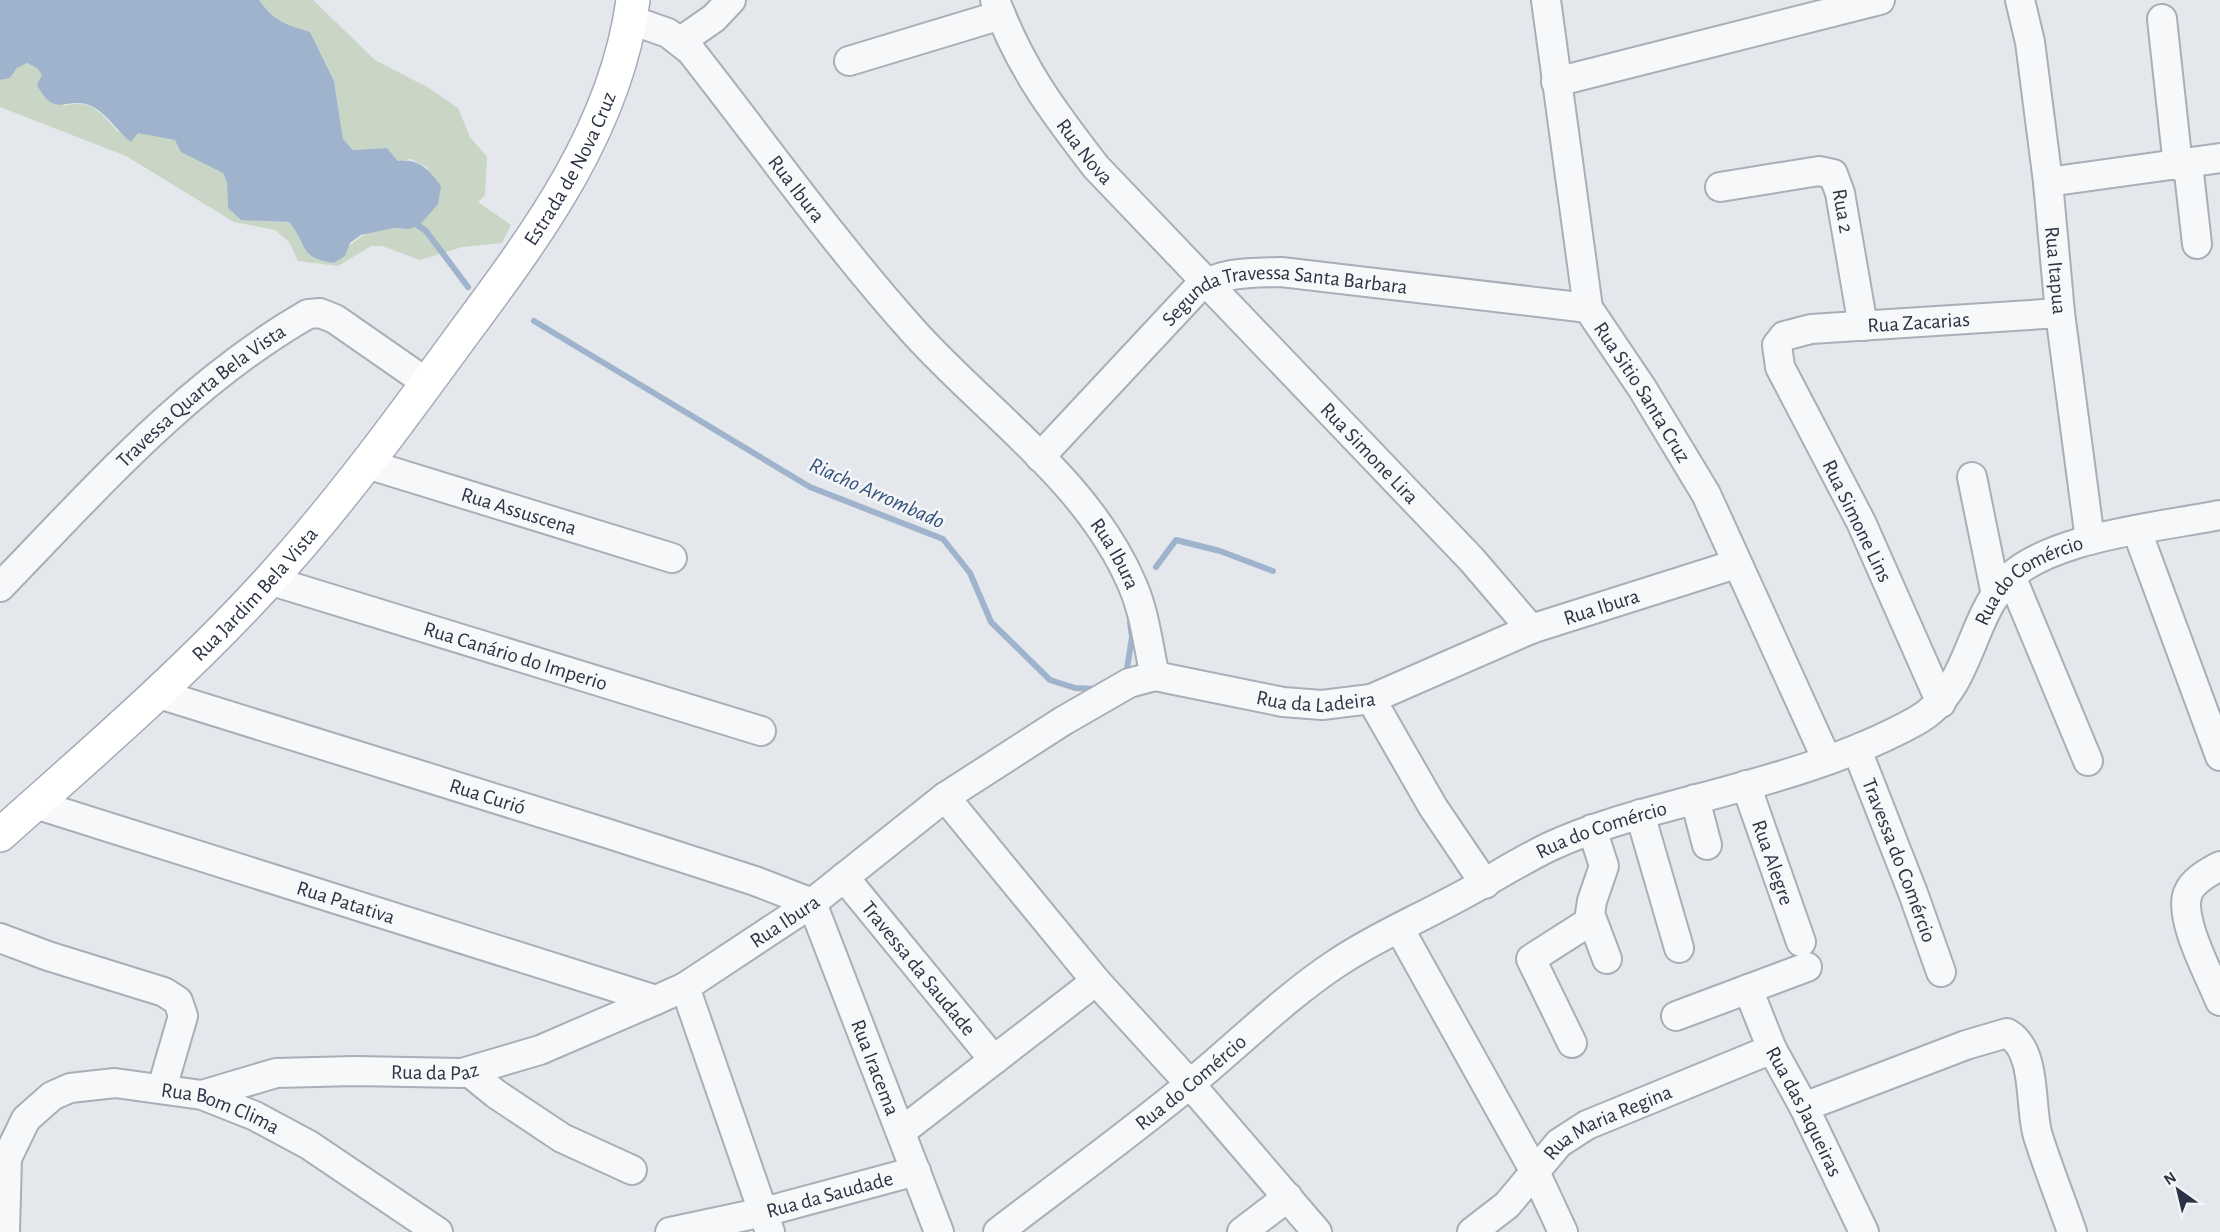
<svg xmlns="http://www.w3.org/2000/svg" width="2220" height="1232" font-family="'Alegreya Sans',sans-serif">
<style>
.green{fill:#c9d6c5}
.water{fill:#9fb4cc}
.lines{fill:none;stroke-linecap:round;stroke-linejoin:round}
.stream{stroke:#9fb4cc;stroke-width:6}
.minor-casing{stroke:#a9aeb7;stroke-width:32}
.major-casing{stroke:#a3abb8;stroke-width:36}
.minor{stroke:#f7f8fa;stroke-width:28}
.major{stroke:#fff;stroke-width:33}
.labels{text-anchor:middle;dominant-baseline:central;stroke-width:5;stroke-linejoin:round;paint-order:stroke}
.street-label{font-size:21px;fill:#2b3445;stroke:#f4f6f9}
.water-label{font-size:22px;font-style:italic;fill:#34527a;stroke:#f4f6f9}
</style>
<rect width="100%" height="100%" fill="#e4e7ec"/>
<!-- green -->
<path class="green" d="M 259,0 L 313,0 L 375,60 L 429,88 L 458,108 L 470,137 L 487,157 L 485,195 L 478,202 L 511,225 L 502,243 L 462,247 L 420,260 L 382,246 L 371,246 L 338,266 L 298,261 L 289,242 L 275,230 L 234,222 L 126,156 L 0,107 L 0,80 L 10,78 L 17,68 L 27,63 L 37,68 L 65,106 C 89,98 102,113 117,131 L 149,133 L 175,140 L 223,173 L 227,183 L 228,208 L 277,222 L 289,222 C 307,246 300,258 334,263 C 355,236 373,225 408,229 L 428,168 L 411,159 L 398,161 L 387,148 L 353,150 L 343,139 L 334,81 L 310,32 C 285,24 275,22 259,0 Z"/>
<!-- water -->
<path class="water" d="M 0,0 L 259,0 C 275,22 285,24 310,32 L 334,81 L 343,139 L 353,150 L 387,148 L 398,161 C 419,158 429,170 441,186 L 438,204 L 419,226 L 408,229 L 394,228 L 361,235 L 350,243 L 345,256 L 334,263 C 299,258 308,246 289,222 L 241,220 L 228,208 L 227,183 L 223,173 L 181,152 L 175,140 L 138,133 L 131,142 C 118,132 107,114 93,107 C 68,94 56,121 37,85 L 42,75 L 37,68 L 27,63 L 17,68 L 10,78 L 0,80 Z"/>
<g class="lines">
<!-- stream -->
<g class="stream">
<path d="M 413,222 L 426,231 L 468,287"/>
<path d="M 534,321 L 810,487 L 943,539 L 970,573 L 991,622 L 1050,680 L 1075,688 L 1097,689"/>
<path d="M 1156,567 L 1176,540 L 1220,551 L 1273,571"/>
<path d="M 1121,674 L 1127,669 L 1132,637 L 1130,622"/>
</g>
<!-- minor casing -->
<g class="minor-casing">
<g id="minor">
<path id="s1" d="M 995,0 C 1021,69 1052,110 1096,167 L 1472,560 L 1531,629"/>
<path id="s2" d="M 1546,0 L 1588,308 L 1642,388 L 1706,494 L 1827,760"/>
<path id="s3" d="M 2020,0 L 2030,42 L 2048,182 L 2060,313 L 2090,540"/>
<path d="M 2162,19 L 2178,166"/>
<path id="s4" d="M 631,20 L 668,33 L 691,51 C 765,145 834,243 914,332 C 987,413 1088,481 1132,584 C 1145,613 1148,646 1155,676"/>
<path d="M 681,41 L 714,18 L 731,0"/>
<path d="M 849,61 L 1001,15"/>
<path d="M 1556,82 L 1880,0"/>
<path d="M 2188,164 L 2197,244"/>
<path d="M 2048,182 L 2220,158"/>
<path id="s5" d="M 1720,187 L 1819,171 L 1833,174 L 1840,193 L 1863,326"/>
<path id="s6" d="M 1040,457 L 1196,290 C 1221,271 1251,273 1281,272 L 1588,308"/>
<path id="s7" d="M 367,464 L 672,558"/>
<path d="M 1972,477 L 1996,595"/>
<path d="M 2137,531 L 2220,756"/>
<path d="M 2011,576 L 2088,761"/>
<path id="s8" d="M 269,580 L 761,731"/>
<path id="s9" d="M 0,587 C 95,489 189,382 308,314 L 320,313 L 335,319 L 427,383"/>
<path id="s10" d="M 159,694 L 606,833 L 755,881 L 812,903 L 939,1232"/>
<path d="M 1371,699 L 1433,807 L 1485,884"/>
<path id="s11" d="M 1941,703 L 1861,522 L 1780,367 L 1777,345 L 1784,336 L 1811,329 L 2060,313"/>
<path id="s12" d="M 1857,750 L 1913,893 L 1941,972"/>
<path id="s13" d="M 1746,785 L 1801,942"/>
<path d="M 945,797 L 1096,981 L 1190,1084 L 1317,1232"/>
<path d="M 1695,799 L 1707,845"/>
<path id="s14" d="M 35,804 L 656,1000"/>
<path d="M 1640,814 L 1679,948"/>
<path d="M 1592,829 L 1604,866 L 1592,901 L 1590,914 L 1607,959"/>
<path d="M 2220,866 C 2209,872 2193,880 2188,893 C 2178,918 2210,976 2220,1001"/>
<path id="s15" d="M 844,877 L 994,1060"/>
<path d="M 1399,928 L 1535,1172 L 1563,1232"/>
<path d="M 0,938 L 48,956 L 164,992 L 178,1001 L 183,1016 L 162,1088"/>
<path d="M 685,987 L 770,1232"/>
<path id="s16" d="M 1748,989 L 1772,1049 L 1804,1107 L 1864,1232"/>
<path d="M 1676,1016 L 1807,967"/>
<path d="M 1572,1043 L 1531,959 L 1592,920"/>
<path d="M 469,1072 L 496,1094 L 562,1138 L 632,1170"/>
<path id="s17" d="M 202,1095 L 276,1073 L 355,1071 L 462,1073 L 540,1050 L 656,1000 L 685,987 L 812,903 L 945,797 L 1063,721 L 1129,683 L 1155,676 L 1283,702 L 1322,705 L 1371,699 L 1531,629 L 1736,564"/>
<path d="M 1804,1107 L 1966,1045 L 2007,1033 C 2038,1050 2029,1108 2038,1136 C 2048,1168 2061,1200 2072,1232"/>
<path d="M 902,1131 L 1096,981"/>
<path id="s18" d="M 5,1232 L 7,1158 L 26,1119 L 52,1096 L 70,1088 L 115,1083 L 202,1095 L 255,1116 L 309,1145 L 438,1232"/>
<path id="s19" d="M 670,1232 L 764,1212 L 916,1171"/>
<path id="s20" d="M 998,1232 C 1062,1183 1128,1135 1190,1084 C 1239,1044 1284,998 1337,963 C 1374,938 1414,921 1453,900 C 1486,883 1516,863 1549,847 C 1592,827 1637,815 1682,803 C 1761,782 1844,761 1916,721 C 1967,693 1968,630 2001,587 C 2038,537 2161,527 2220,515"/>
<path d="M 1242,1232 L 1288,1197"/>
<path id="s21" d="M 1472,1232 L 1507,1205 L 1559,1143 L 1587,1125 L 1772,1049"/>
</g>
</g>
<!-- major casing -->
<g class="major-casing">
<g id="major">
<path id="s22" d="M 0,835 C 92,753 185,673 268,582 C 339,504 401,419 463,334 C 538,233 616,128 633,0"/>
</g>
</g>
<!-- minor -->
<use href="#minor" class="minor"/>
<!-- major -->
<use href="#major" class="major"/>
</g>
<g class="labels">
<!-- street labels -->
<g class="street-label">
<text stroke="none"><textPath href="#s1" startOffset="177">Rua Nova</textPath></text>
<text stroke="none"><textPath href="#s22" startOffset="882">Estrada de Nova Cruz</textPath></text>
<text stroke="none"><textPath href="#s4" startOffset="242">Rua Ibura</textPath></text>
<text stroke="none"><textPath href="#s5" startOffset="153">Rua 2</textPath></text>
<text stroke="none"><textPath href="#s3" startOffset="273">Rua Itapua</textPath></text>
<text stroke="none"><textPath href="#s6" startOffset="314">Segunda Travessa Santa Barbara</textPath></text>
<text stroke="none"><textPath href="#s11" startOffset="542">Rua Zacarias</textPath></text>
<text stroke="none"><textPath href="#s2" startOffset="411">Rua Sitio Santa Cruz</textPath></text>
<text stroke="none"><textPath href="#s9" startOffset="278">Travessa Quarta Bela Vista</textPath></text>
<text stroke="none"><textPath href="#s1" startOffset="592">Rua Simone Lira</textPath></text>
<text stroke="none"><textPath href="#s7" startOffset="159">Rua Assuscena</textPath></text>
<text transform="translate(1857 521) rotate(64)">Rua Simone Lins</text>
<text stroke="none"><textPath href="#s4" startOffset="728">Rua Ibura</textPath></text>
<text stroke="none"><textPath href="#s20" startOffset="1251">Rua do Comércio</textPath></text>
<text stroke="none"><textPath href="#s22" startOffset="351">Rua Jardim Bela Vista</textPath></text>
<text stroke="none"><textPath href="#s17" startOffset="1536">Rua Ibura</textPath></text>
<text stroke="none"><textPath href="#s8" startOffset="258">Rua Canário do Imperio</textPath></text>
<text stroke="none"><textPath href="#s17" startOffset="1232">Rua da Ladeira</textPath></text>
<text stroke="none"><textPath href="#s10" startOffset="344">Rua Curió</textPath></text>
<text stroke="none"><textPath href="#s20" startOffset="730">Rua do Comércio</textPath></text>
<text stroke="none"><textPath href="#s12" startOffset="118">Travessa do Comércio</textPath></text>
<text stroke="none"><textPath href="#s13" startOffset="82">Rua Alegre</textPath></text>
<text stroke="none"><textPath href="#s14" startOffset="326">Rua Patativa</textPath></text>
<text stroke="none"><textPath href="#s17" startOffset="622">Rua Ibura</textPath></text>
<text stroke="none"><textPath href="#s15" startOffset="118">Travessa da Saudade</textPath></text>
<text stroke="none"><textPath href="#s10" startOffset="862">Rua Iracema</textPath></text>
<text stroke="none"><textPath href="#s17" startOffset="236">Rua da Paz</textPath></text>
<text stroke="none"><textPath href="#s20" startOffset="244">Rua do Comércio</textPath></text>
<text stroke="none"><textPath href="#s18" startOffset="326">Rua Bom Clima</textPath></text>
<text stroke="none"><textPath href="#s16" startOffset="135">Rua das Jaqueiras</textPath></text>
<text stroke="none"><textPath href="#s21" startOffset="178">Rua Maria Regina</textPath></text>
<text stroke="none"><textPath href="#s19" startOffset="164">Rua da Saudade</textPath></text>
</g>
<!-- water labels -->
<g class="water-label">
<text transform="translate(877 493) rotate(24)">Riacho Arrombado</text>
</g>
</g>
<!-- north arrow -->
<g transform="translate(2178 1190) rotate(326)" stroke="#f4f6f9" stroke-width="4.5" paint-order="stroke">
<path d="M0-4.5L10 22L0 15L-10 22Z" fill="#2b3445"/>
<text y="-9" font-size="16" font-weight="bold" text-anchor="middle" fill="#2b3445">N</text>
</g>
</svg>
